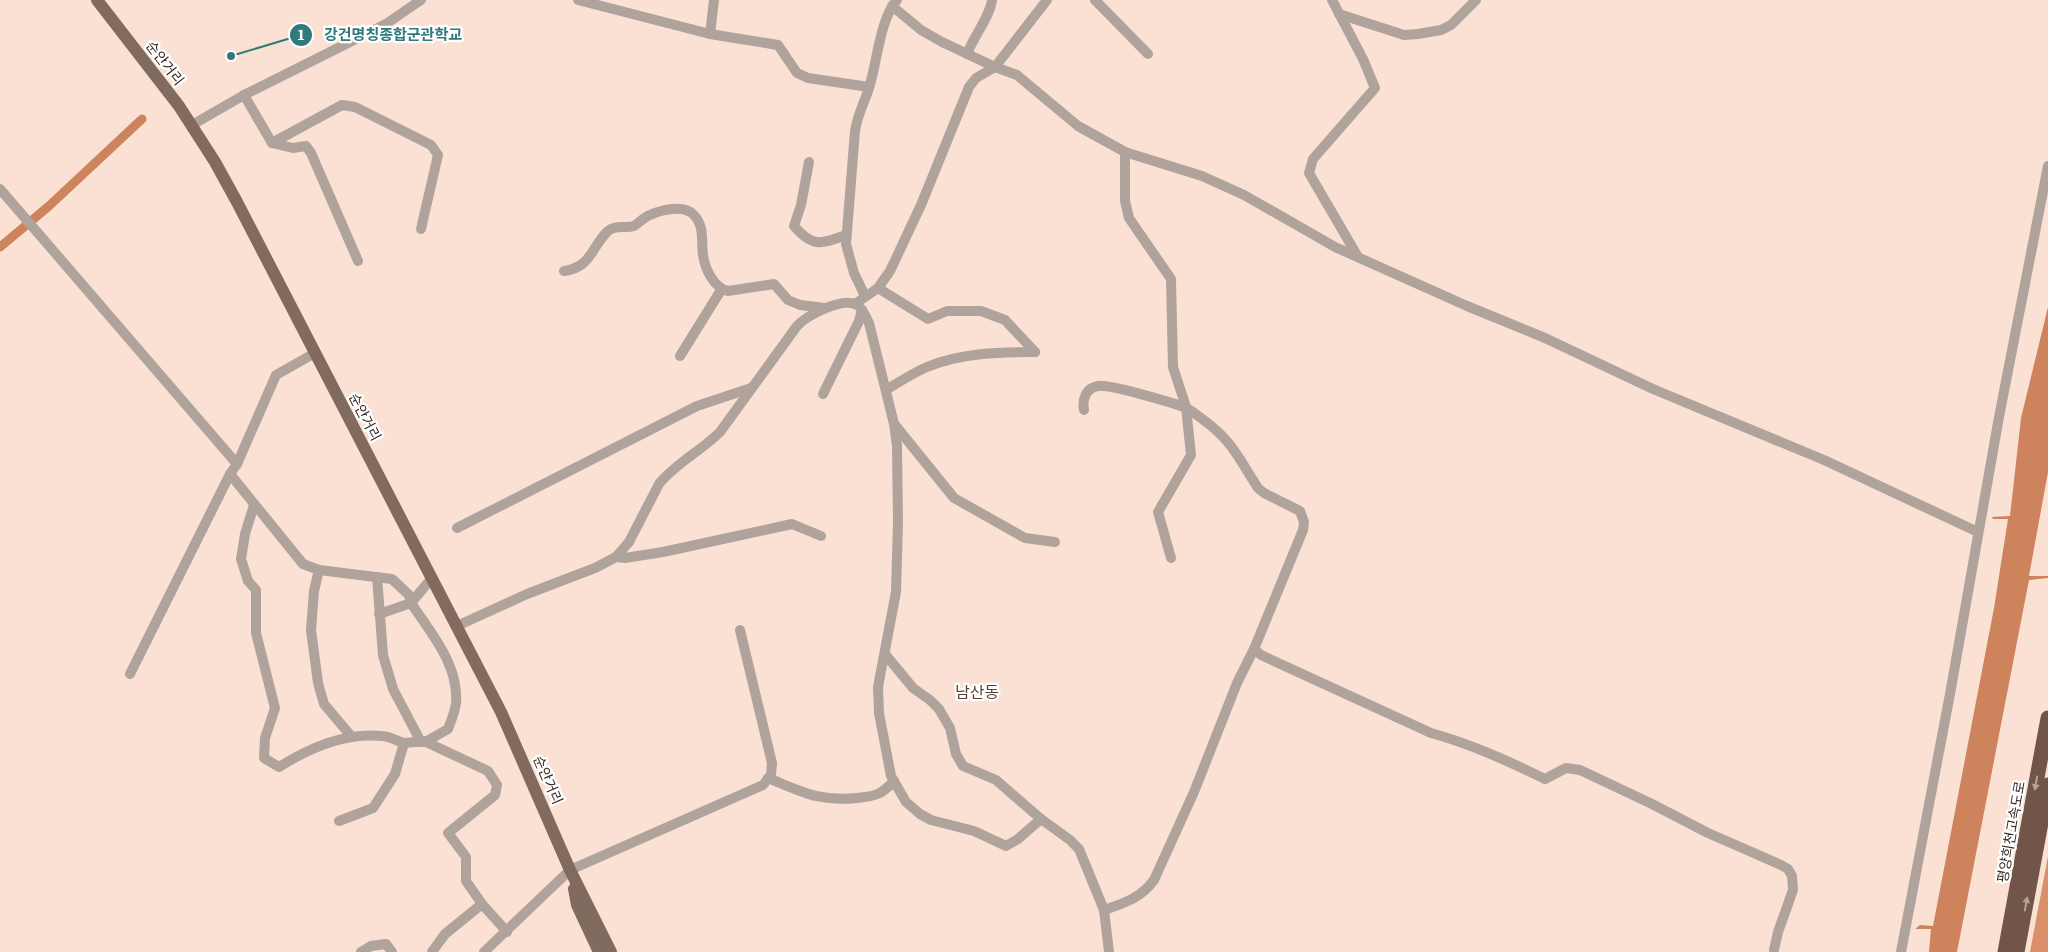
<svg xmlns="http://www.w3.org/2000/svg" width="2048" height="952" font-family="'Source Serif 4','Noto Sans KR',serif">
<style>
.forest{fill:#d98f67}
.water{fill:#cd845d}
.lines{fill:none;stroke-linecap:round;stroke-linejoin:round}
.canal{stroke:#cd845d;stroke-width:9}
.minor{stroke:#b0a39c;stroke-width:10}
.major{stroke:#816a5e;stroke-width:12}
.highway{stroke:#705548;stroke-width:15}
.oneway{fill:#b0a29a}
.labels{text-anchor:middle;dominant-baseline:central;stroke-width:4.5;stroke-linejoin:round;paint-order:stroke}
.street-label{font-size:14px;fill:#352a24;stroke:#fff}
.quarter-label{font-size:16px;fill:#5c4336;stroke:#fff}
.leader{fill:none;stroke:#307a7c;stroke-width:2}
.callout-dot{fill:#307a7c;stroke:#fff;stroke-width:2}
.mark-label{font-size:15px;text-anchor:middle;font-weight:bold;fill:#fff}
.callout-label{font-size:15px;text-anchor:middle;font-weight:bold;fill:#307a7c;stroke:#fff;stroke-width:4.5;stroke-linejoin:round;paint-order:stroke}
</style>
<rect width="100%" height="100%" fill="#fbe1d4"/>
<!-- forest -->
<path class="forest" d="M 2048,856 L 2048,952 L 2030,952 Z"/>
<!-- water -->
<path class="water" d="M 2048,307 L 2048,472 L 2029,576 L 2048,576 L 2048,578 L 2029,580 L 1957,952 L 1929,952 L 1931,929 L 1915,929 L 1920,925 L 1933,926 L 1994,608 L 2008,519 L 1993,519 L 1992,517 L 2010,516 L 2021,418 Z"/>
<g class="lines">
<!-- canal -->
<path class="canal" d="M 0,247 L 49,206 L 142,119"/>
<!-- minor -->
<g class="minor">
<path d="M 578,0 L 710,34"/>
<path d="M 714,0 L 710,34 L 778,45 L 797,73 L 808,78 L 869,87"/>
<path d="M 1095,0 L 1148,54"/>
<path d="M 1332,0 L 1363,59 L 1375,88 L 1313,159 L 1309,173 L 1358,257"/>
<path d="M 892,6 L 921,30 L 942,42 L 995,67 L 1017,75 L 1078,126 L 1125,152 L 1202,176 L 1244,195 L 1335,247 L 1467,306 L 1545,338 L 1653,389 L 1824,460 L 1978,532"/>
<path d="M 1339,14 L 1404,35 L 1418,34 L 1441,30 L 1451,25 L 1476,0"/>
<path d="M 967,54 C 973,37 990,17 992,0"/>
<path d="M 244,95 L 386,24 L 421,0"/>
<path d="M 192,125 L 244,95 L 272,143 L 342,105 L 355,107 L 431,145 L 438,155 L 421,229"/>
<path d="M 272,143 L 293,148 L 306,146 L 311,153 L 358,261"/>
<path d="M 1125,152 L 1125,201 L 1129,218 L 1171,279 L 1173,367 L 1186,407 L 1191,455 L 1158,512 L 1171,558"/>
<path d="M 809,162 L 801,205 L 794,226 C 813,248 821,244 846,235"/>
<path d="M 0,189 L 237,464"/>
<path d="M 564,271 C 592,267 591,247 608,231 C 616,224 625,229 634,226 C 639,223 644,217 650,215 C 661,210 684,204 694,215 C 705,227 701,241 703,255 C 705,269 714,288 728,291 L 774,284 L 788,300 L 800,305 L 825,308"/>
<path d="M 878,288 L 928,319 L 947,311 L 981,311 L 1005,320 L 1035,352"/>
<path d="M 865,296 L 854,273 L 846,244 L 855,131 C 857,117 863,105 868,91 C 877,66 879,20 897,0"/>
<path d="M 855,304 L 878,288 L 890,271 L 921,205 L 969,87 L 976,78 L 995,67 L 1047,0"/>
<path d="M 680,356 L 721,290"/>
<path d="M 886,390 C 899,382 913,373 927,367 C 960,353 1000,352 1035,352"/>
<path d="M 823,394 L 859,321 L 862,310"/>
<path d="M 1084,410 C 1082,399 1086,388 1098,386 C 1109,384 1170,402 1184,407 C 1190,409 1212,426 1218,432 C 1234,446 1246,470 1258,488 L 1264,493 L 1300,511 L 1304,522 L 1303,530 L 1254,649 L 1237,683 L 1194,792 L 1154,880 C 1141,898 1124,903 1104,910"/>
<path d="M 895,425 L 954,498 L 1025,538 L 1055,542"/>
<path d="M 230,474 L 303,564 L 319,570 L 392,579 L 409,595 L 411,603 C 431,633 459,665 456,703 C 455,712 451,721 448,729 L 427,741 L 404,743"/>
<path d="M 254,505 L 245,534 L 241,559 L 248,581 L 256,590 L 256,633 L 275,708 L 265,738 L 264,758 L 279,767 C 309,748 345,732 382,736 C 389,736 397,741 404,743 L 395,774 L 373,808 L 339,821"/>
<path d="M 457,528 L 697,406 L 751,388"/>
<path d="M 616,557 L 625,558 L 663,552 L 792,524 L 821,536"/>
<path d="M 319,570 L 314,591 L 311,630 L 318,683 L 324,704 L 351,736"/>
<path d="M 377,577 L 383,655 L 393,689 L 421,742"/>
<path d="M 379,614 L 411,603 L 431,579"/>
<path d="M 457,626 L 527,594 L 595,568 L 616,557 L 629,542 L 659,484 C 676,463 701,451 720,432 L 797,326 C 806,316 840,298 855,304 C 862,307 866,317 869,323 L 894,424 L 897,446 L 898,523 L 896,592 L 878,687 L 879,713 L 891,776 L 906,802 L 920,814 L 931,820 L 974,831 L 1006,846 L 1018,839 L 1041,819"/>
<path d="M 1254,649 L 1261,655 L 1431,733 C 1471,744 1508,761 1545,779 L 1566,768 L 1580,770 L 1650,803 L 1708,833 L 1781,865 L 1788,869 L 1792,876 L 1793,890 L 1778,932 L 1774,950"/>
<path d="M 885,654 L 913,688 L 930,700 L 939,709 L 950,728 L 956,754 L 963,766 L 996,780 L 1041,819 L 1070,840 L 1079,849 L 1104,910 L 1109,952"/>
<path d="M 130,674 L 230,474 L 237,464 L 276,375 L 315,353"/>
<path d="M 424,741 L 488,771 L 497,785 L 495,795 L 448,833 L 466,857 L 466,881 L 482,904"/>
<path d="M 768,778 C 803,792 819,802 857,798 C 876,796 881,795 894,781"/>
<path d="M 361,952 L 371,946 L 386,944 L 392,952"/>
<path d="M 432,952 L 445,934 L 482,904 L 507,932"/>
<path d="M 484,952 L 570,870 L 763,785 L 771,775 L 772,763 L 740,630"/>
<path d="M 1901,952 L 1950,694 L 1999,417 L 2048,166"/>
</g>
<!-- major -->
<g class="major">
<path d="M 97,0 L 179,106 L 215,162 L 237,202 L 501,712 L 570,870 L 611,952"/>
<path d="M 574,889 L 577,905 L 599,952"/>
</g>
<!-- highway -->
<g class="highway">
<path d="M 2005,952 L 2048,718"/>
<path d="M 2017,952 L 2048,785"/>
</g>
</g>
<!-- one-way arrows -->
<defs><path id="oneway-solid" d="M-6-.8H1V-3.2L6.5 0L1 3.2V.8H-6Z" transform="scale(1.25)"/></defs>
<g class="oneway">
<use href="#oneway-solid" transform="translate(2036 783) rotate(100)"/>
<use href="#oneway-solid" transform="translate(2026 904) rotate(-80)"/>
</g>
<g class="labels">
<!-- street labels -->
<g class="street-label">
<text transform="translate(165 63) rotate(52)">순안거리</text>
<text transform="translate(365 417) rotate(62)">순안거리</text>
<text transform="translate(548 780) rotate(66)">순안거리</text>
<text transform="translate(2011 832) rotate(-80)">평양희천고속도로</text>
</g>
<!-- quarter labels -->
<g class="quarter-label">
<text x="977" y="692">남산동</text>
</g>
</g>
<!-- callouts -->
<path class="leader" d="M231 56L301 35"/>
<g class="callout-dot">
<circle cx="231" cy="56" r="5"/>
<circle cx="301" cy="35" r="12"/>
</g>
<g class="mark-label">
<text x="301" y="40">1</text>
</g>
<g class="callout-label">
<text x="393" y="40">강건명칭종합군관학교</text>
</g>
</svg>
